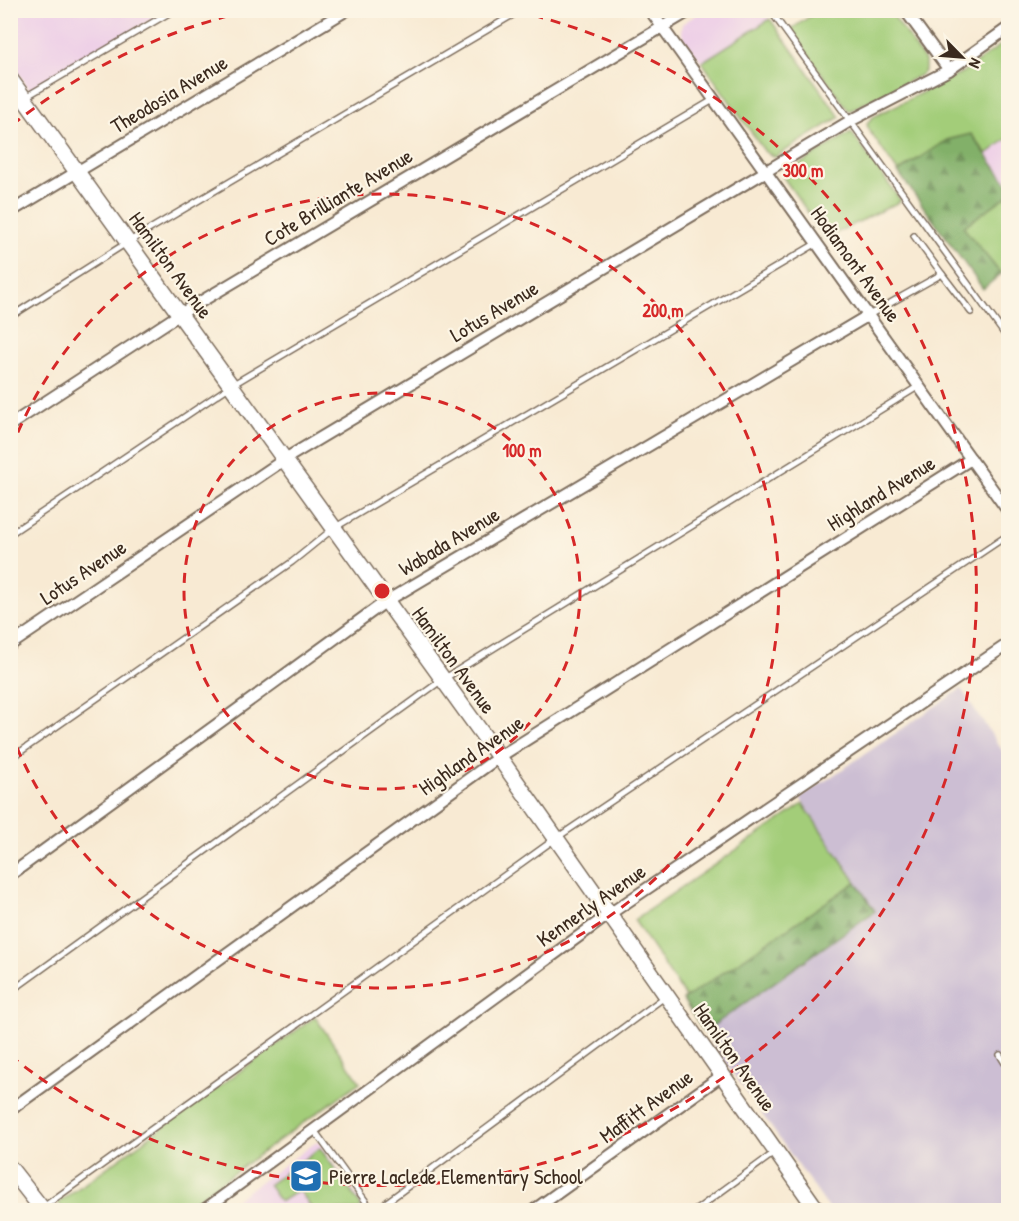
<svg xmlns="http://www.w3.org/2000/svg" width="1019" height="1221" font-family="'Patrick Hand',sans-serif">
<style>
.built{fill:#eed0e7}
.industrial{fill:#ccbed3}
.green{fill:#a3cd79;stroke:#6f7c4c;stroke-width:1.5}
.forest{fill:url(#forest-firs);stroke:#5e6d44;stroke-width:1.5}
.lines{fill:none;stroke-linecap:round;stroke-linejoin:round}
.lane-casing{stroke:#7d6d5d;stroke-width:8}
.street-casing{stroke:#7d6d5d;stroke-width:14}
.secondary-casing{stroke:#7d6d5d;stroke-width:18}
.lane{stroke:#fff;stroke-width:5}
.street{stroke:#fff;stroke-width:10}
.secondary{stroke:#fff;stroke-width:15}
.ring{fill:none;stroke:#d62828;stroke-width:3;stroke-dasharray:10 8}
.labels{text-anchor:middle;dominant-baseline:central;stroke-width:4.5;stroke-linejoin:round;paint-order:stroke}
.street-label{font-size:21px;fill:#3b2a1e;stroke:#fcf5e5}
.poi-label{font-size:21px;fill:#3b2a1e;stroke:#fcf5e5;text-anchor:start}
.centre{fill:#d62828;stroke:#fcf5e5;stroke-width:3}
.ring-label{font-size:18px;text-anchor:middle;font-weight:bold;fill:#d62828;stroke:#fcf5e5;stroke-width:4.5;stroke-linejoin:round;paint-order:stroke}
</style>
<defs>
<pattern id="forest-firs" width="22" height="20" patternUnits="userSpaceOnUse" patternTransform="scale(1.5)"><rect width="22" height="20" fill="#82b069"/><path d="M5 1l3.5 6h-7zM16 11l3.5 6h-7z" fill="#6c8f56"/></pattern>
</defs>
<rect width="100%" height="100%" fill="#fcf5e5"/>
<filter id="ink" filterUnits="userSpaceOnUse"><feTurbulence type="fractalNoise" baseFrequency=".0167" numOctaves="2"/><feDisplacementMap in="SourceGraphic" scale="12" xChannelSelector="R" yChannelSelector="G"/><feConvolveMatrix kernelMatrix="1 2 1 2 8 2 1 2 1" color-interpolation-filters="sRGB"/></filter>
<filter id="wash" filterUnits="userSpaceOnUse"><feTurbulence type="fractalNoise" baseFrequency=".008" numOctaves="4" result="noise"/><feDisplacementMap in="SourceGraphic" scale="24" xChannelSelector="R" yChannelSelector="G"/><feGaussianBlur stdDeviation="1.35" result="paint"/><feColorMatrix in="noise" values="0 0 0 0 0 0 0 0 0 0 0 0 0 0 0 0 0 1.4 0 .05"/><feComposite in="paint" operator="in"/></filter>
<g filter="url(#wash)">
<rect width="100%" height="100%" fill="#f8ead3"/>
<!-- built -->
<g class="built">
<path d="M 17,10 L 166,10 L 166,11 L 30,90 L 11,62 L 11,14 Z"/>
<path d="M 702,11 L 763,11 L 770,19 L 702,62 L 684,40 L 681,31 L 682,24 Z"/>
<path d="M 1008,138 L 1008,184 L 987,154 Z"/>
<path d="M 318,1141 L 367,1210 L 221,1210 Z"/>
</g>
<!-- industrial -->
<path class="industrial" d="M 961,689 L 1008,759 L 1008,1210 L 830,1210 L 704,1032 L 875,912 L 800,798 Z"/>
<!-- green -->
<g class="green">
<path d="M 818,11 L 890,11 L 925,61 L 925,70 L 921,75 L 849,111 L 790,30 Z"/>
<path d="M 770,19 L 840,117 L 775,157 L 765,152 L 702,62 Z"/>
<path d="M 1008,40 L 1008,138 L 987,154 L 971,134 L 947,140 L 898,172 L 868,129 L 867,123 L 873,117 L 963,72 Z"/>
<path d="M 851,132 L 901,201 L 826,238 L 783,177 L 787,172 Z"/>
<path d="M 1008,195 L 1008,269 L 1001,274 L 963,227 Z"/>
<path d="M 803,804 L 856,882 L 686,998 L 634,920 Z"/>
<path d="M 315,1017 L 360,1082 L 182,1210 L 64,1210 L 58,1203 Z"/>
<path d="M 320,1148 L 362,1207 L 358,1210 L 313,1210 L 299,1190 L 280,1202 L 268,1185 Z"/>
</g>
<!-- forest -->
<g class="forest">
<path d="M 971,134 L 1008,184 L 1008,195 L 963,227 L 1001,274 L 983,289 L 898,172 L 947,140 Z"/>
<path d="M 856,882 L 875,911 L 704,1032 L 683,1000 Z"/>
</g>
</g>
<g filter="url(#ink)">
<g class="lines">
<!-- lane casing -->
<g class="lane-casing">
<g id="lane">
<path d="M 770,10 L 1008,339"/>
<path d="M 10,106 L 174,10"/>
<path d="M 914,236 L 942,274"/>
<path d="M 869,315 L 942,274 L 971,312"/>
<path d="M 10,317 L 128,242 L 521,10"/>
<path d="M 10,534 L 232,385 L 713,100"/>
<path d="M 10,759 L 292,562 L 334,528 L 817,243"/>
<path d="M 10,992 L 442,680 L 919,386"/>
<path d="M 1000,1055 L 1008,1068"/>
<path d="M 314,1130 L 372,1210"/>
<path d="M 42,1208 L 555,839 L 1008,535"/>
<path d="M 376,1210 L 666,996"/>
<path d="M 696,1210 L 774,1153"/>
</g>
</g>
<!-- street casing -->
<g class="street-casing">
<g id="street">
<path d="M 650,10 L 1008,511"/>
<path d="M 905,10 L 949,70"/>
<path d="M 10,212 L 347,10"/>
<path d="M 10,425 L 180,314 L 691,10"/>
<path d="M 10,645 L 285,459 L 850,121 L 949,70 L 1008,28"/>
<path d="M 10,875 L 385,602 L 869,315"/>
<path d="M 10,1110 L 499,757 L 971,459"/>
<path d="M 204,1210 L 608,915 L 1008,644"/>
<path d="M 534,1210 L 721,1076"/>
</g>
</g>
<!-- secondary casing -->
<g class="secondary-casing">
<g id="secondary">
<path d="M 10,79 L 499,757 L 817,1210"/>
<path d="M 10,1168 L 43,1210"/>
</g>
</g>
<!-- lane -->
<use href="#lane" class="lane"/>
<!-- street -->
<use href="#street" class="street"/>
<!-- secondary -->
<use href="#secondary" class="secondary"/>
</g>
</g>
<!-- distance rings -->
<g class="ring">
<circle cx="382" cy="591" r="198"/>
<path d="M11 449A397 397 0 1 1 11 733"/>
<path d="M12 125A595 595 0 0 1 248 11M516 11A595 595 0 1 1 12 1057"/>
</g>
<!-- icons -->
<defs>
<g id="school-square" transform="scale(1.725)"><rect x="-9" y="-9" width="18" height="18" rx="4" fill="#1f6fb2" stroke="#fcf5e5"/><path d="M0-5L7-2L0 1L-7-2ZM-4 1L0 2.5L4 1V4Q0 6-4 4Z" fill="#fff"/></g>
</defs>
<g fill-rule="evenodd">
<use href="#school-square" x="306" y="1176"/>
</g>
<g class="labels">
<!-- street labels -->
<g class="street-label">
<text transform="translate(169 94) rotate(-31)">Theodosia Avenue</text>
<text transform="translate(338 197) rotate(-31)">Cote Brilliante Avenue</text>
<text transform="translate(856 264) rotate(54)">Hodiamont Avenue</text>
<text transform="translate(171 265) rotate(54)">Hamilton Avenue</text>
<text transform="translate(494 311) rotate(-31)">Lotus Avenue</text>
<text transform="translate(881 493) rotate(-32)">Highland Avenue</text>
<text transform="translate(449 541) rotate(-31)">Wabada Avenue</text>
<text transform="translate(83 572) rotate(-34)">Lotus Avenue</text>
<text transform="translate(454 660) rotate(54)">Hamilton Avenue</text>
<text transform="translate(471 755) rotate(-35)">Highland Avenue</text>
<text transform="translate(591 905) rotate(-35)">Kennerly Avenue</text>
<text transform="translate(735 1057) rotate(55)">Hamilton Avenue</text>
<text transform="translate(646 1106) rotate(-36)">Maffitt Avenue</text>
</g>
<!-- poi labels -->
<g class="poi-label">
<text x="329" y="1176">Pierre Laclede Elementary School</text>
</g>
</g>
<circle cx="382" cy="591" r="9" class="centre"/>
<g class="ring-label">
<text x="803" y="177">300 m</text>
<text x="663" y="317">200 m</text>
<text x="522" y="457">100 m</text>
</g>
<!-- margin -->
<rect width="1019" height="1221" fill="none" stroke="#fcf5e5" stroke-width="36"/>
<!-- north arrow -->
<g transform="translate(962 57) rotate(115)" stroke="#fcf5e5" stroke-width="4.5" paint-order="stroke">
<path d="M0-4.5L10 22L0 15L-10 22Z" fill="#3b2a1e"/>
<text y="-9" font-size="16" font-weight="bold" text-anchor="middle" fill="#3b2a1e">N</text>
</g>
</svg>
